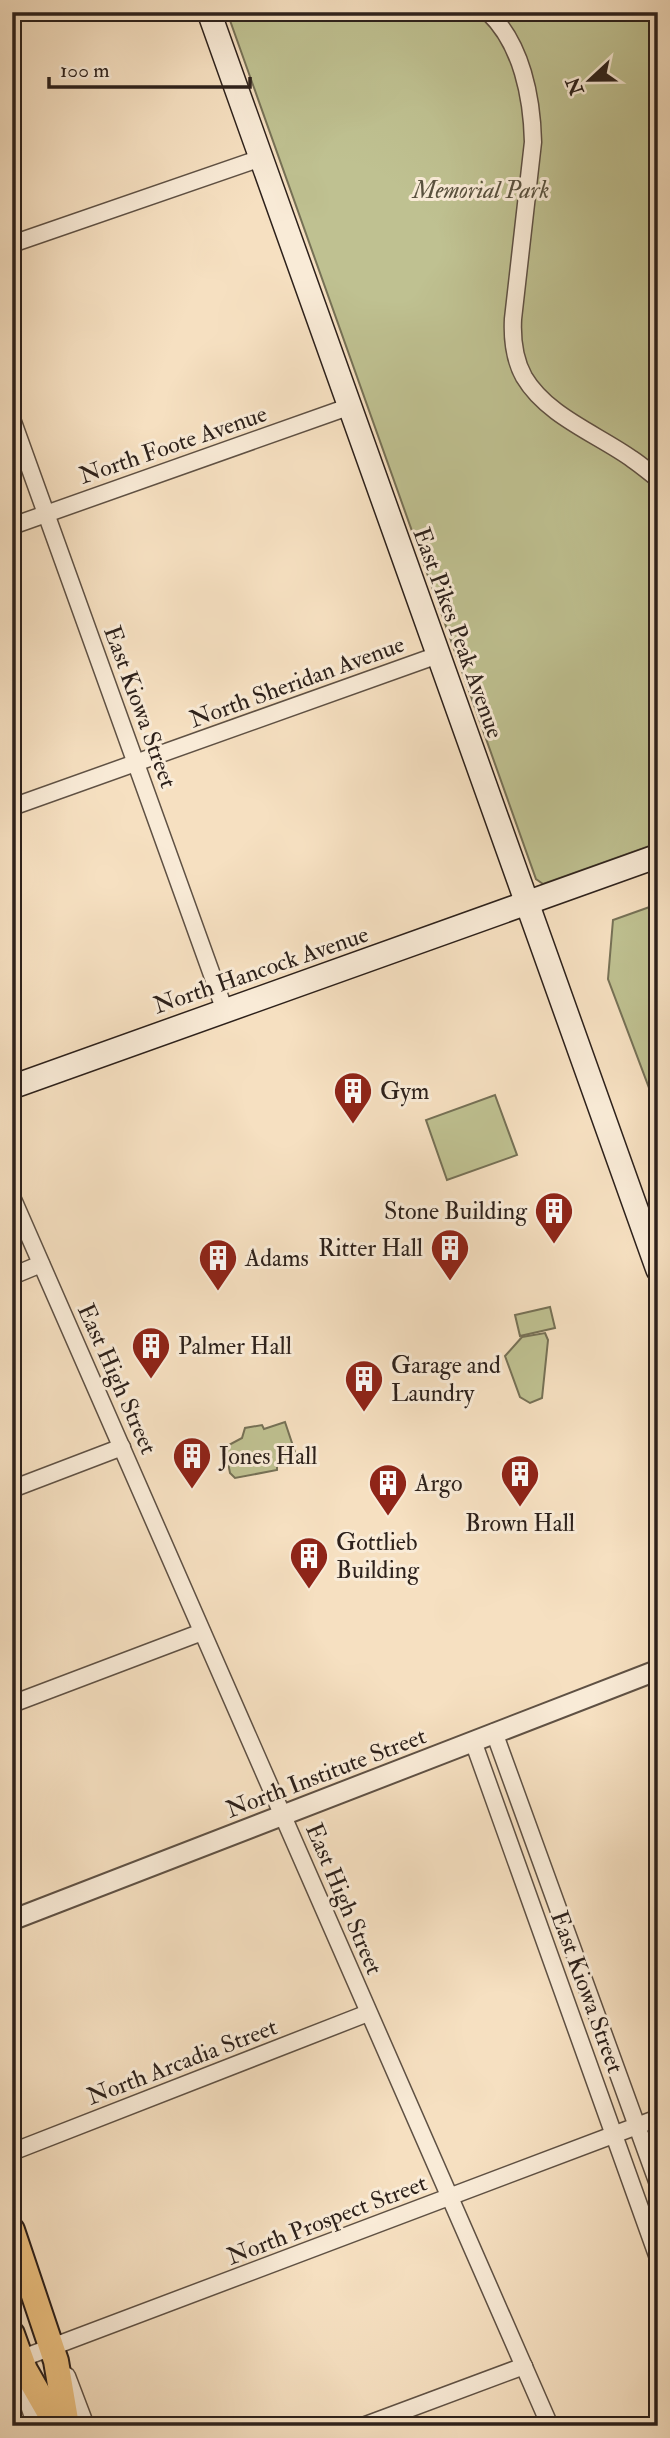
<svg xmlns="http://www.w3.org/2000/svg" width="670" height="2438" font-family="'IM FELL Double Pica',serif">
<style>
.green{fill:#bfc191;stroke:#767156;stroke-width:2}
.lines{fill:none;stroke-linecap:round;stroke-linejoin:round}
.minor-casing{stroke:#5f5144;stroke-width:19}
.tertiary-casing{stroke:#5f5144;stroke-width:23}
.secondary-casing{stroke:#2d211b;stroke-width:26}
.primary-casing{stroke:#2d211b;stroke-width:28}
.minor{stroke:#f9ebd7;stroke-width:16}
.tertiary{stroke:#f9ebd7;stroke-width:19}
.secondary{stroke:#f9ebd7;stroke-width:23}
.primary{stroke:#ebc080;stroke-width:24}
.labels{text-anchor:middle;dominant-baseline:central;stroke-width:6;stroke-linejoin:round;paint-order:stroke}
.park-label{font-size:24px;font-style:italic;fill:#59513e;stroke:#f9ebd7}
.street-label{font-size:24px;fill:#2d211b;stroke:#f9ebd7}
.poi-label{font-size:24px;fill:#2d211b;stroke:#f9ebd7;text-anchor:start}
</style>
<rect width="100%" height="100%" fill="#f6e0c1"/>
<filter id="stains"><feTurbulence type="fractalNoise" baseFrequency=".00286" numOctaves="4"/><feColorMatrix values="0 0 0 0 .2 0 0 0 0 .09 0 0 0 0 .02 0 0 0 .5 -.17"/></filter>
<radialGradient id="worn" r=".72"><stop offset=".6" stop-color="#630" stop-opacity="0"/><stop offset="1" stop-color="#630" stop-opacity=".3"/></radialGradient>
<!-- green -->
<g class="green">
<path d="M 227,12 L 658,12 L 658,843 L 543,884 L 536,879 Z"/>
<path d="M 658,904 L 658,1099 L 654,1101 L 608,979 L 613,920 Z"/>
<path d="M 495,1095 L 517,1155 L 447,1180 L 426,1120 Z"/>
<path d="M 550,1307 L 555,1328 L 520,1336 L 515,1315 Z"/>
<path d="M 545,1333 L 548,1340 L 542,1398 L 530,1403 L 520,1397 L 505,1356 L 522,1337 Z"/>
<path d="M 285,1422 L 297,1458 L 277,1465 L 277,1470 L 235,1478 L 230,1473 L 225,1447 L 242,1438 L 245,1428 L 262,1425 L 264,1429 Z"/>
</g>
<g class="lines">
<!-- minor casing -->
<g class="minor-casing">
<g id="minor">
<path d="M 488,12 C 522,44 532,98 533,142 L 513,319 C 512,339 514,359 524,377 C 547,416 597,434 632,459 C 641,465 649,472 658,479"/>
<path d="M 12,244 L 261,158"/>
<path d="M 12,419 L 225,1011"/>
<path d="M 12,526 L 348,407"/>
<path d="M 12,807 L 438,655"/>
<path d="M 12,1197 L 550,2426"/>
<path d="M 12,1276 L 41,1264"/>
<path d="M 12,1489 L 122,1447"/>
<path d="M 12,1704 L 202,1632"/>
<path d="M 494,1732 L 658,2184"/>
<path d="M 473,1741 L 658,2258"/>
<path d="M 12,2152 L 368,2013"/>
<path d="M 12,2362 L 658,2118"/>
<path d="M 25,2376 L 25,2394 L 36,2426"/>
<path d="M 67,2376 L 86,2426"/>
<path d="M 363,2426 L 524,2366"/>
</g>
</g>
<!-- tertiary casing -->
<g class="tertiary-casing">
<path id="tertiary" d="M 12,1920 L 658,1670"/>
</g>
<!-- secondary casing -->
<g class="secondary-casing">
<g id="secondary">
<path d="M 209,12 L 658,1270"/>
<path d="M 12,1087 L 658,856"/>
</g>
</g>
<!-- primary casing -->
<g class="primary-casing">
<g id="primary">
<path d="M 12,2230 L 56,2361 L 67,2426"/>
<path d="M 12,2334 L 25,2370 L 57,2426"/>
</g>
</g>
<!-- minor -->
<use href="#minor" class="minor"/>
<!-- tertiary -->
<use href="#tertiary" class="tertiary"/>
<!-- secondary -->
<use href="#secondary" class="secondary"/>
<!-- primary -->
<use href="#primary" class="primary"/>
</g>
<!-- icons -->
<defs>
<g id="building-pin" transform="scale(2.0125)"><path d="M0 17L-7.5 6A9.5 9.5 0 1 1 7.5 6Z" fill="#8f2418" stroke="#f9ebd7"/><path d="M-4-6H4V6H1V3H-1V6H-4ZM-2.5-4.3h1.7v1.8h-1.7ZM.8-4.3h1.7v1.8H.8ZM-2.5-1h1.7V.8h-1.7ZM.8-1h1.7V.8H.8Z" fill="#fff"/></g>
</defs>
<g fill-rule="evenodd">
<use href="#building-pin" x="353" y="1091"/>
<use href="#building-pin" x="554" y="1211"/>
<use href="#building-pin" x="450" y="1248"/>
<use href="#building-pin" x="218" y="1258"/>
<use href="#building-pin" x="151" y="1346"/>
<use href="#building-pin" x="364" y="1379"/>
<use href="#building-pin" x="192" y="1456"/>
<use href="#building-pin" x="520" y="1474"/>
<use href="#building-pin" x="388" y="1483"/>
<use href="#building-pin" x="309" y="1556"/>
</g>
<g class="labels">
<!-- park labels -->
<g class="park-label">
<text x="481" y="190">Memorial Park</text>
</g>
<!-- street labels -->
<g class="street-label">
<text transform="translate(173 445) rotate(-19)">North Foote Avenue</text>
<text transform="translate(458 633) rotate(70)">East Pikes Peak Avenue</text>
<text transform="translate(297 682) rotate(-20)">North Sheridan Avenue</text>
<text transform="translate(140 707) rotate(70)">East Kiowa Street</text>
<text transform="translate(261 970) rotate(-19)">North Hancock Avenue</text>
<text transform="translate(117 1379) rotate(66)">East High Street</text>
<text transform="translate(326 1773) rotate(-21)">North Institute Street</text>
<text transform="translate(344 1899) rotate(67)">East High Street</text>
<text transform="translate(587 1992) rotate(70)">East Kiowa Street</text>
<text transform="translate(182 2062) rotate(-21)">North Arcadia Street</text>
<text transform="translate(327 2220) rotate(-21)">North Prospect Street</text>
</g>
<!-- poi labels -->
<g class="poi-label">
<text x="380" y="1091">Gym</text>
<text x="527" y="1211" text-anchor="end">Stone Building</text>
<text x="423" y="1248" text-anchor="end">Ritter Hall</text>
<text x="245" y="1258">Adams</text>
<text x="178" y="1346">Palmer Hall</text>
<text x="391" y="1365">Garage and<tspan x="391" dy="28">Laundry</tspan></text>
<text x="219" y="1456">Jones Hall</text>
<text x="415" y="1483">Argo</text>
<text x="520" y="1523" text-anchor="middle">Brown Hall</text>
<text x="336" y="1542">Gottlieb<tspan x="336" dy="28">Building</tspan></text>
</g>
</g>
<!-- margin -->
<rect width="670" height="2438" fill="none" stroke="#f6e0c1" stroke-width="42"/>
<rect x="14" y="14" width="642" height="2410" fill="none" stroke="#2d211b" stroke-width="3.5"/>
<rect x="21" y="21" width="628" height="2396" fill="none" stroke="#2d211b" stroke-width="2"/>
<!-- north arrow -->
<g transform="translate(590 80) rotate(248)" stroke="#f9ebd7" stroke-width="5" paint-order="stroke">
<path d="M0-5L12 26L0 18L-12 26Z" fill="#2d211b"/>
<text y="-10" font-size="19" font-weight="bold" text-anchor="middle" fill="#2d211b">N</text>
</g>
<!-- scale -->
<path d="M49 77v10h201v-10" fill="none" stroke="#2d211b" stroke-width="3.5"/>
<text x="60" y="77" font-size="21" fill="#2d211b" stroke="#f9ebd7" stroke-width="5" paint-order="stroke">100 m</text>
<rect width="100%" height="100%" filter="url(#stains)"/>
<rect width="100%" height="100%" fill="url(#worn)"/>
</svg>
